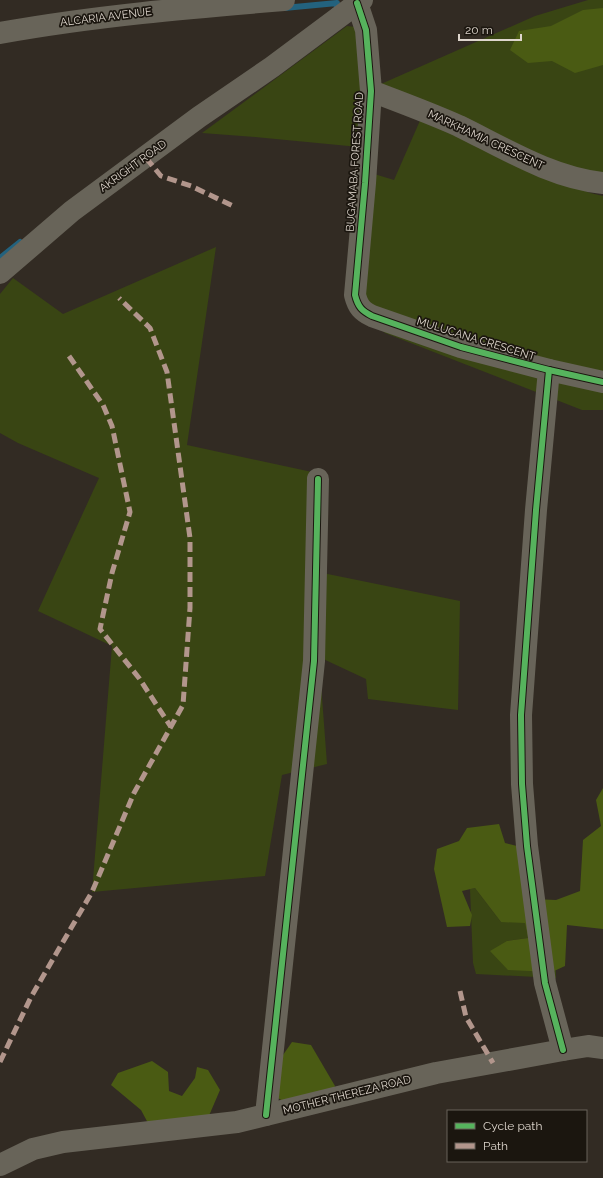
<svg xmlns="http://www.w3.org/2000/svg" width="603" height="1178" font-family="Raleway,sans-serif">
<style>
.green{fill:#394513}
.forest{fill:#4a5b13}
.lines{fill:none;stroke-linecap:round;stroke-linejoin:round}
.stream{stroke:#23627e;stroke-width:6}
.minor{stroke:#686459;stroke-width:22}
.tertiary{stroke:#686459;stroke-width:22}
.quiet{stroke:#b2968c;stroke-width:5;stroke-dasharray:10 5;stroke-linecap:butt}
.cycleway-casing{stroke:#1b160f;stroke-width:8}
.cycleway{stroke:#56b35d;stroke-width:6}
.labels{text-anchor:middle;dominant-baseline:central;stroke-width:3.5;stroke-linejoin:round;paint-order:stroke}
.street-label{font-size:11px;fill:#ded6cd;stroke:#1b160f}
</style>
<rect width="100%" height="100%" fill="#322b23"/>
<!-- green -->
<g class="green">
<path d="M 588,0 L 603,0 L 603,176 L 546,160 L 381,84 L 535,16 Z"/>
<path d="M 347,26 L 356,27 L 361,34 L 359,147 L 255,137 L 202,133 Z"/>
<path d="M 422,116 L 544,174 L 590,193 L 603,196 L 603,410 L 582,410 L 385,333 L 364,315 L 371,173 L 394,180 Z"/>
<path d="M 216,247 L 187,445 L 312,472 L 313,571 L 460,601 L 458,710 L 368,699 L 366,679 L 319,657 L 327,764 L 282,775 L 265,876 L 92,892 L 112,646 L 38,611 L 99,478 L 18,443 L 0,433 L 0,294 L 13,278 L 63,314 Z"/>
<path d="M 475,888 L 501,922 L 525,922 L 528,938 L 507,941 L 552,972 L 556,970 L 556,978 L 476,974 L 473,963 L 470,889 Z"/>
</g>
<!-- forest -->
<g class="forest">
<path d="M 603,8 L 603,65 L 575,73 L 552,61 L 528,63 L 510,50 L 519,31 L 551,26 L 583,10 Z"/>
<path d="M 603,788 L 603,929 L 567,925 L 565,966 L 552,972 L 508,970 L 490,951 L 507,941 L 528,938 L 525,923 L 501,922 L 475,888 L 462,891 L 472,915 L 470,926 L 447,927 L 434,869 L 437,849 L 459,841 L 467,828 L 499,824 L 505,843 L 533,850 L 533,899 L 556,900 L 580,891 L 583,840 L 601,826 L 596,800 Z"/>
<path d="M 292,1042 L 311,1045 L 335,1086 L 326,1101 L 298,1109 L 274,1096 L 274,1068 Z"/>
<path d="M 152,1061 L 168,1072 L 169,1091 L 182,1096 L 195,1078 L 197,1067 L 208,1070 L 220,1090 L 205,1125 L 156,1138 L 141,1110 L 111,1085 L 118,1073 Z"/>
</g>
<g class="lines">
<!-- stream -->
<g class="stream">
<path d="M 284,8 L 337,3 L 337,9 L 334,11"/>
<path d="M 0,258 L 20,242"/>
</g>
<!-- minor -->
<g class="minor">
<path d="M 357,3 L 366,30 L 371,91 L 365,183 L 355,295 C 358,307 362,311 372,316 L 461,347 L 549,370 L 603,382"/>
<path d="M 0,33 C 94,16 189,8 284,0"/>
<path d="M 371,91 C 400,102 430,113 459,126 C 504,148 552,178 603,183"/>
<path d="M 549,370 L 536,510 L 521,715 L 522,784 L 527,846 L 545,983 L 563,1050"/>
<path d="M 266,1115 L 314,661 L 318,479"/>
</g>
<!-- tertiary -->
<g class="tertiary">
<path d="M 0,273 L 72,211 L 199,117 L 272,67 L 362,0"/>
<path d="M 0,1165 L 33,1149 L 63,1142 L 237,1122 L 436,1073 L 563,1050 L 588,1046 L 603,1048"/>
</g>
<!-- quiet -->
<g class="quiet">
<path d="M 146,158 L 161,176 L 191,186 L 233,206"/>
<path d="M 69,356 L 103,405 L 112,426 L 130,512 L 112,573 L 100,629 L 139,678 L 171,727"/>
<path d="M 460,991 L 466,1017 L 493,1063"/>
<path d="M 0,1062 L 31,997 L 92,892 L 134,793 L 183,705 L 190,608 L 190,538 L 167,372 L 150,328 L 119,298"/>
</g>
<!-- cycleway casing -->
<g class="cycleway-casing">
<g id="cycleway">
<path d="M 357,3 L 366,30 L 371,91 L 365,183 L 355,295 C 358,307 362,311 372,316 L 461,347 L 549,370 L 603,382"/>
<path d="M 549,370 L 536,510 L 521,715 L 522,784 L 527,846 L 545,983 L 563,1050"/>
<path d="M 266,1115 L 314,661 L 318,479"/>
</g>
</g>
<!-- cycleway -->
<use href="#cycleway" class="cycleway"/>
</g>
<g class="labels">
<!-- street labels -->
<g class="street-label">
<text transform="translate(106 17) rotate(-7)">ALCARIA AVENUE</text>
<text transform="translate(486 140) rotate(25)">MARKHAMIA CRESCENT</text>
<text transform="translate(355 162) rotate(-86)">BUGAMABA FOREST ROAD</text>
<text transform="translate(133 166) rotate(-36)">AKRIGHT ROAD</text>
<text transform="translate(476 339) rotate(17)">MULUCANA CRESCENT</text>
<text transform="translate(347 1095) rotate(-14)">MOTHER THEREZA ROAD</text>
</g>
</g>
<!-- legend -->
<rect x="447" y="1110" width="140" height="52" fill="#1b160f" stroke="#69635b"/>
<rect x="455" y="1123" width="20" height="6" fill="#56b35d" stroke="#69635b"/>
<text x="483" y="1130" font-size="12" fill="#ded6cd">Cycle path</text>
<rect x="455" y="1143" width="20" height="6" fill="#b2968c" stroke="#69635b"/>
<text x="483" y="1150" font-size="12" fill="#ded6cd">Path</text>
<!-- scale -->
<path d="M459 34v6h62v-6" fill="none" stroke="#ded6cd" stroke-width="2"/>
<text x="465" y="34" font-size="12" fill="#ded6cd" stroke="#1b160f" stroke-width="3" paint-order="stroke">20 m</text>
</svg>
